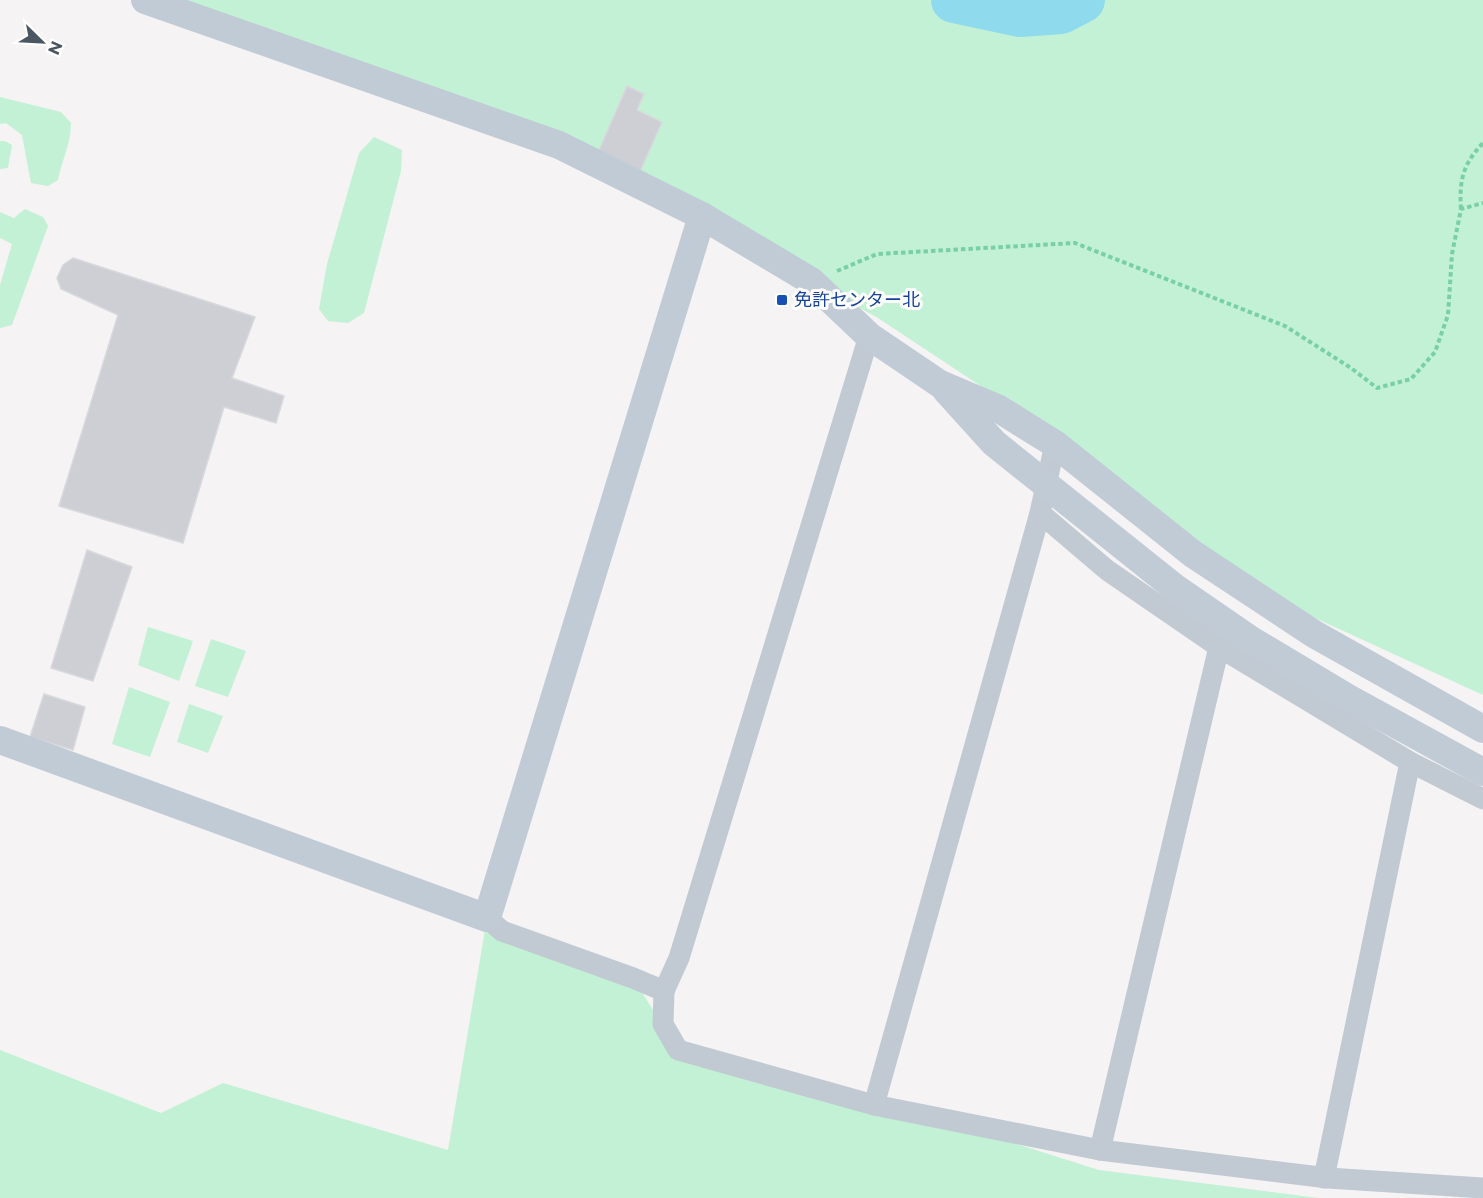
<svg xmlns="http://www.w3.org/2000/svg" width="1483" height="1198" font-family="Montserrat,'Noto Sans JP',sans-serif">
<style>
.green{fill:#c3f1d5}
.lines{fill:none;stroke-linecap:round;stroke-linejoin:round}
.river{stroke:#90daee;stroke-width:46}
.building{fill:#cdcfd5;stroke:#d7d9de;stroke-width:1.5}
.path{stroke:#7ad0a6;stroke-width:4;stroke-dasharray:4.5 3;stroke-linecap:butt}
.street{stroke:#c1cad2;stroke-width:21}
.secondary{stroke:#c1cbd6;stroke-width:28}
.transit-dot{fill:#1a4fb4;stroke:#fff;stroke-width:2}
.labels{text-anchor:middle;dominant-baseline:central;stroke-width:6;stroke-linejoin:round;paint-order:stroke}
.transit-label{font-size:18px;fill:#164399;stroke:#fff;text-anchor:start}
</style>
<rect width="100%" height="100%" fill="#f5f3f3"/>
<!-- green -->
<g class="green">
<path d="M 158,0 L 1483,0 L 1483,695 L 1302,612 L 1083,463 L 1059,438 L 878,318 L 600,165 Z"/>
<path d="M 0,97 L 61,112 L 71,123 C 71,144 62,159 58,180 L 48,186 L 31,183 L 22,135 L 6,123 L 0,124 Z"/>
<path d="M 374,137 L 402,150 L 401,171 L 364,313 L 348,323 L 328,321 L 319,309 L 327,264 L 359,153 Z"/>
<path d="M 0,141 L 5,141 L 12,145 L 8,168 L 0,169 Z"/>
<path d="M 25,209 L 43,217 L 48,226 L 12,325 L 0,328 L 0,285 L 12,244 L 0,238 L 0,212 L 14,218 Z"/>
<path d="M 148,627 L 193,641 L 179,681 L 138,665 Z"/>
<path d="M 211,639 L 246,651 L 228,697 L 195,686 Z"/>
<path d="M 129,687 L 170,702 L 150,757 L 112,744 Z"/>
<path d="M 189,704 L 223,716 L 208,753 L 177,742 Z"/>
<path d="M 487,918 L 633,978 L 678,1050 L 925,1115 L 1099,1170 L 1319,1198 L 0,1198 L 0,1050 L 161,1113 L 223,1083 L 448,1150 Z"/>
</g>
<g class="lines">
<!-- river -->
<path class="river" d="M 954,0 L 1020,14 L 1061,11 L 1082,0"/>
</g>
<!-- building -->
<g class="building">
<path d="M 627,86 L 644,94 L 637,110 L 662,122 L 638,176 L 596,157 Z"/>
<path d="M 73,258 L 255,317 L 232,378 L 284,396 L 276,423 L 224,407 L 183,543 L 59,506 L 118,315 L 61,289 L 57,278 L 63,265 Z"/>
<path d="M 87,550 L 132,567 L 93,681 L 51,668 Z"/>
<path d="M 44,694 L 85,707 L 73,750 L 30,737 Z"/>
</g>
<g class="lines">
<!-- path -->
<g class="path">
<path d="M 1461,209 C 1459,180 1463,164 1483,143"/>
<path d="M 837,271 L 877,254 L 1075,243 L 1285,326 L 1351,368 L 1377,388 L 1411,379 L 1435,352 L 1448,315 L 1452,254 L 1461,209 L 1483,203"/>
</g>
<!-- street -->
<g class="street">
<path d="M 1040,513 L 1107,570 L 1219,647 L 1410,762 L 1483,799"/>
<path d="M 487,918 L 502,931 L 633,978 L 664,991 L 663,1024 L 678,1050 L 874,1105 L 1100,1150 L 1328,1178 L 1483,1188"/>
<path d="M 664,991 L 679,958 L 869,336"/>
<path d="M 874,1105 L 1040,513 L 1055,444"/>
<path d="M 1100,1150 L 1219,647"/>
<path d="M 1324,1178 L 1410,762"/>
</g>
<!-- secondary -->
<g class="secondary">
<path d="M 145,0 L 559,145 L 702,216 L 811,281 L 869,336 L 940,384 L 999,409 L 1055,444 L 1193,554 L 1314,634 L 1483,729"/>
<path d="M 946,390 L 994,443 L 1174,587 L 1251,640 L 1348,698 L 1483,772"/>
<path d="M 0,740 L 487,918 L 702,216"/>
</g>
</g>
<!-- markers -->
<rect class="transit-dot" x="776" y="294" width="12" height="12" rx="3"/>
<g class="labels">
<!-- transit labels -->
<g class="transit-label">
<text x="794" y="300">免許センター北</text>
</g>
</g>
<!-- north arrow -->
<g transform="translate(42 42) rotate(114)" stroke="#ffffff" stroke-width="4.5" paint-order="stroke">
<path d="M0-4.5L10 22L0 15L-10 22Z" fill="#4a5661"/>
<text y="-9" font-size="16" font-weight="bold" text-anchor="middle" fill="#4a5661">N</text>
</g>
</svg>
